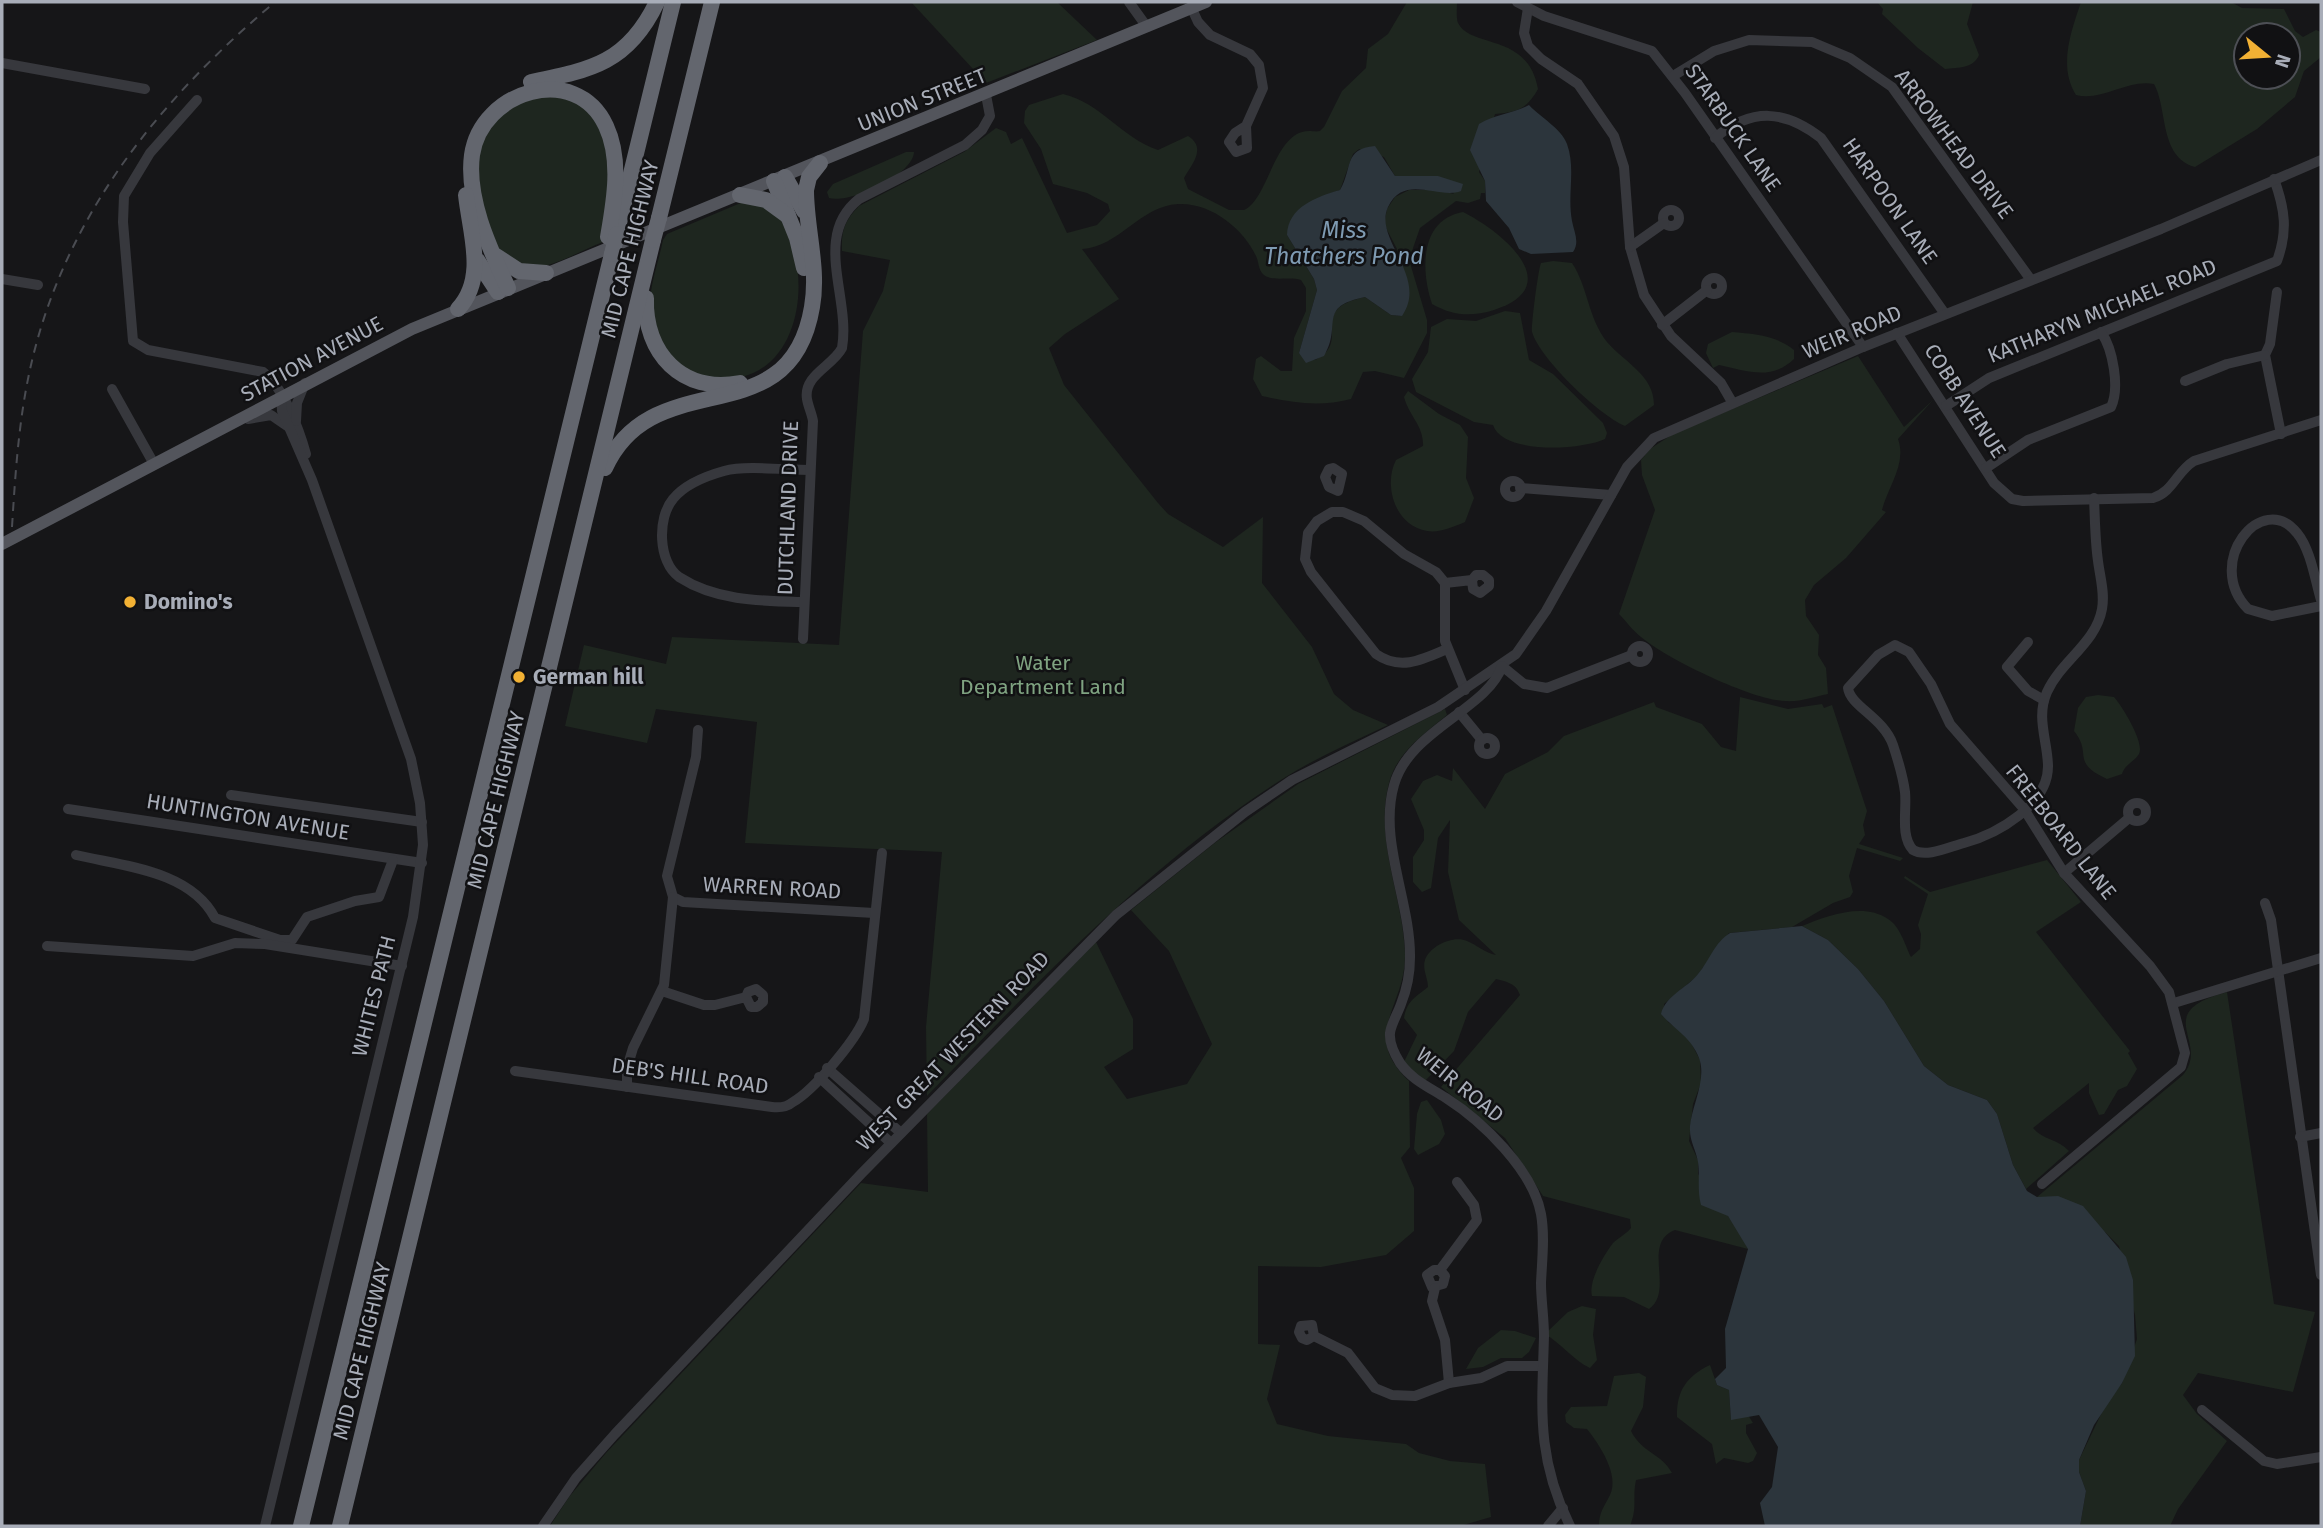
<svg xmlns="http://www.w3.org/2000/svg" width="2323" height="1528" font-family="'Fira Sans',sans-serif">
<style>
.green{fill:#1e261f;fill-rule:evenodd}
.water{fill:#2c353c}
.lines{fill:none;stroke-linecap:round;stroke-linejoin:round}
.minor{stroke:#37383d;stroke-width:10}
.major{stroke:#53555c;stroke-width:12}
.highway{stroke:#63666e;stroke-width:16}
.rail{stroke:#4a4c52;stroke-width:2;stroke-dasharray:9 7;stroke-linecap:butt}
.highway-bridge{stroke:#63666e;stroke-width:16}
.poi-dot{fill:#f2b134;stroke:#111113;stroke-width:2.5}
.labels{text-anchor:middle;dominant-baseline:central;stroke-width:5;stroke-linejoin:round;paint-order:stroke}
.street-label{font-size:21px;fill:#a8adb8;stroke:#111113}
.poi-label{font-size:21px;font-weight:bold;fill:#a8adb8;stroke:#111113;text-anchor:start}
.park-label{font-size:21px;fill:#7fa381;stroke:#111113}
.water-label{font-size:23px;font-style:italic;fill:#7f9bb3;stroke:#111113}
</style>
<rect width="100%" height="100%" fill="#161618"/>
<!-- green -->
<g class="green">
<path d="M 911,2 L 1057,2 L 1097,40 L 986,83 Z"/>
<path d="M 1407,2 L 1457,2 C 1457,8 1456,18 1458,23 C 1471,49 1528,32 1538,89 C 1527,109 1517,112 1495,114 L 1479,172 L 1485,181 L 1485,193 L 1481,193 L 1480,199 L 1468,203 L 1456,201 L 1420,228 L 1413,248 L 1410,263 L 1427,320 L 1427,333 L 1404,378 L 1375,371 L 1363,372 L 1351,399 C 1320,407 1293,403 1262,396 L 1253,379 L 1256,359 L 1261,356 L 1281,371 L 1292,371 L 1294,338 L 1306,311 L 1306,288 L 1301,280 C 1290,276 1273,282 1264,275 C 1258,270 1259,262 1256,256 C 1243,228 1210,202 1178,204 C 1140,206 1119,247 1082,249 L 1119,299 L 1065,334 L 1049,348 L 1064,385 L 1158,503 L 1168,514 L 1223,547 L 1263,517 L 1262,583 L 1312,647 L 1334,694 L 1353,710 L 1388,725 C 1353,742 1317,757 1284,778 C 1148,864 1038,982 927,1096 L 926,1027 L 942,852 L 745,843 L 757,722 L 656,709 L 647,743 L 565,726 L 584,645 L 666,664 L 672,637 L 839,645 L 863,331 L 883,291 L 890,260 L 842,251 C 841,231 845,220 859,206 L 964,152 L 996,128 L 1006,132 L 1011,144 L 1022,138 L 1067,233 L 1097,225 L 1110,211 L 1108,204 L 1087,193 L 1053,184 L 1041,149 L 1024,123 L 1025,111 L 1029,105 L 1063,94 C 1101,103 1122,138 1158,150 L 1188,136 C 1207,148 1192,164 1184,178 L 1188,189 L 1229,210 L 1244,210 C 1269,199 1274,131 1309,131 C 1313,131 1316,132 1320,131 L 1324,127 L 1342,91 L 1366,68 L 1368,49 L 1388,34 ZM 1359,149 L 1384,157 L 1395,176 L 1438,176 L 1454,194 L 1438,190 L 1409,190 L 1395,197 L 1387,209 L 1384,224 L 1397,249 L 1402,316 L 1391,315 L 1365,297 C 1304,310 1354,341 1315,360 L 1299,353 L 1317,290 L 1314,279 L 1287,235 L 1318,198 L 1340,190 L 1353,154 Z"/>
<path d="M 1877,2 L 1973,2 L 1967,24 L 1979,55 C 1973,69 1959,67 1945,69 L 1918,48 L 1882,14 L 1883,9 Z"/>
<path d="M 2081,2 L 2231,2 L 2242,8 L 2284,9 L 2295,31 L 2303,37 L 2316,30 L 2321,32 L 2321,57 L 2304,71 L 2295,97 L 2257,129 L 2195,167 C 2159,157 2168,109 2154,84 C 2127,79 2101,102 2076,95 C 2058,66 2071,32 2081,2 ZM 2246,35 L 2288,35 L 2288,77 L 2246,77 Z"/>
<path d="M 530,95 L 568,97 L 597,117 L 610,154 L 603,242 C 582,250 556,266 533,268 C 479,272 465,162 487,127 C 495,114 518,104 530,95 Z"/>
<path d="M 906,152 L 914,152 C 913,175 850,204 829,198 L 827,192 L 833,184 Z"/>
<path d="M 743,202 C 777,206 783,217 793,248 C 807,293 796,363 742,377 C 725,382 712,382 696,374 C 677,364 673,362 663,343 C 659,335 652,327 651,319 C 646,294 658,265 663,240 L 667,234 Z"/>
<path d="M 1463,212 C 1501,231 1569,286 1494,310 C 1471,317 1453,316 1432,304 C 1421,271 1419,220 1463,212 Z"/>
<path d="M 1553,261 L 1572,263 C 1588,287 1588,318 1607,342 C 1625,363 1654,375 1654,405 L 1625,426 C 1599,415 1540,359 1532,332 C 1531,326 1538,270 1541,263 Z"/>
<path d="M 1505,311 L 1520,313 L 1529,360 L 1553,374 L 1603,423 L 1607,433 L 1605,439 C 1582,450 1503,455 1493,425 L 1474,422 L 1416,392 L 1412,379 L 1428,352 L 1431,327 L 1447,319 L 1476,321 Z"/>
<path d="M 1732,332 C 1755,334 1775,335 1794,350 L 1794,359 C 1771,381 1747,371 1719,365 L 1713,368 L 1706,353 L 1708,344 Z"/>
<path d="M 1858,356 L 1904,427 L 1933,400 L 1898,439 C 1907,464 1888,486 1882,510 L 1886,512 L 1846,558 L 1814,585 L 1805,600 L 1806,616 L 1819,635 L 1818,655 L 1826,668 L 1828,694 C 1813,697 1801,702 1785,701 C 1752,700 1667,659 1641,637 C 1633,631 1626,621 1619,614 L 1655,510 L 1642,475 L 1641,460 L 1650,449 L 1673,434 Z"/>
<path d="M 1408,391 L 1439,414 L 1460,425 L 1468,437 L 1466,478 L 1474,498 L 1465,522 C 1453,527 1440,533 1427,531 C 1395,526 1383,485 1396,460 L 1423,446 C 1424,426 1409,416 1404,397 Z"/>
<path d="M 2098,695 L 2114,697 C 2122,706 2145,743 2139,754 C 2134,762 2125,764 2122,774 L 2107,779 C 2070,762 2093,754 2074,731 L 2078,708 L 2086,697 Z"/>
<path d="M 1740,697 L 1788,709 L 1822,704 L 1824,708 L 1832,705 L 1867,811 L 1863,825 L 1865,835 L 1859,844 L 1903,858 L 1900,861 L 1857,848 L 1849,876 L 1853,892 L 1850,897 L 1833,903 L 1792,927 L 1729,933 L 1696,977 L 1664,1004 L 1668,1022 L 1687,1035 L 1700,1060 L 1701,1083 L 1693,1104 L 1689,1141 L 1698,1160 L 1698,1174 L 1743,1237 L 1748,1249 L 1675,1230 C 1641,1243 1675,1291 1649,1309 L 1624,1297 L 1592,1296 C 1588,1281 1604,1255 1613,1243 C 1618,1238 1626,1234 1631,1228 L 1630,1219 L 1543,1196 L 1505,1138 L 1441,1087 L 1520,995 C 1516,983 1507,982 1496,979 L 1468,1012 L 1454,1051 L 1424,1082 L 1404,1062 L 1417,1035 L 1404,1018 C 1407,1000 1416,997 1428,987 C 1428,978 1422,969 1425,960 C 1430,946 1453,935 1467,941 C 1477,945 1485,953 1496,955 L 1459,920 L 1448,872 L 1450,820 L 1438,838 L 1431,888 L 1422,892 L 1413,882 L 1413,857 L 1424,840 L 1424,830 L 1411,799 L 1423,781 L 1437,775 L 1452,781 L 1453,768 L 1485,809 L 1505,774 L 1548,752 L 1564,736 L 1654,702 L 1656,707 L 1702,724 L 1721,747 L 1736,751 Z"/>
<path d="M 1445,709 L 1447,715 C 1424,734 1397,752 1389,783 C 1374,839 1403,897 1405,953 C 1407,1006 1359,1034 1409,1081 L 1410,1147 L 1401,1158 L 1414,1188 L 1414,1231 L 1386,1255 L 1321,1267 L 1258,1266 L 1258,1344 L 1280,1345 L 1267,1399 L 1277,1424 L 1328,1436 L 1406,1444 L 1419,1453 L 1450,1461 L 1485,1464 L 1491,1517 L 1460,1526 L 550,1526 L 569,1497 L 606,1453 L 861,1183 L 928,1192 L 927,1114 L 1096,942 L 1133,1019 L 1133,1049 L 1104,1067 L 1127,1099 L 1187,1084 L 1212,1044 L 1169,951 L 1131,910 L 1216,842 L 1298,784 Z"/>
<path d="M 2047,860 L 2081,902 L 2036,932 L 2130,1051 L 2128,1053 L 2137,1069 L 2127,1086 L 2118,1090 L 2104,1114 L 2099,1115 L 2089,1093 L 2089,1083 L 2033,1128 C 2043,1140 2058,1139 2069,1151 L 2026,1189 L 2013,1165 L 1997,1114 L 1987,1100 L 1948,1085 L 1924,1066 L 1884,1001 L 1858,969 L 1828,940 L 1802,926 C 1827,916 1863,902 1888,919 C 1900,926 1905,945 1911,957 L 1920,949 L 1921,934 L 1918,925 L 1928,894 L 1904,878 L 1905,876 L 1930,892 Z"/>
<path d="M 2227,992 L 2274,1304 L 2315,1312 L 2293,1392 L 2198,1373 L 2183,1395 L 2197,1414 L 2227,1441 L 2178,1509 L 2170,1526 L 2080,1526 L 2086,1491 L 2079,1472 L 2079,1460 L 2105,1406 L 2122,1383 L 2137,1339 L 2135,1315 L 2119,1246 L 2105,1232 L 2037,1197 L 2183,1075 C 2211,1041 2149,1013 2227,992 Z"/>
<path d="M 1427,1100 L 1441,1120 L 1445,1134 L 1439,1144 L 1418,1155 L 1414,1149 L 1417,1114 L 1421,1102 Z"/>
<path d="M 1582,1306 L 1596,1309 L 1593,1335 L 1597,1360 L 1590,1368 C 1573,1360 1562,1344 1545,1334 L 1568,1312 Z"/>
<path d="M 1501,1330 L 1515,1331 L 1536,1338 L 1529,1352 L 1522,1358 L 1501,1358 L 1483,1367 L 1466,1369 L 1478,1348 Z"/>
<path d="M 1710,1365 L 1717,1385 L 1729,1390 L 1731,1419 L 1748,1415 L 1753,1423 L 1746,1425 L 1746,1433 L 1757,1453 L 1753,1461 L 1748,1463 L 1724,1458 L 1716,1464 L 1712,1444 L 1677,1417 C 1676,1391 1687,1376 1710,1365 Z"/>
<path d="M 1639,1373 L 1646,1377 L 1643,1407 L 1631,1431 C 1642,1453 1661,1453 1672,1473 L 1636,1480 C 1632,1499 1638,1506 1630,1526 L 1599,1526 C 1599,1512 1604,1507 1610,1495 C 1620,1475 1599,1444 1587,1429 L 1574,1428 L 1566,1422 L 1565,1415 L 1571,1407 L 1607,1406 L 1614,1376 Z"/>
</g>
<!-- water -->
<g class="water">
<path d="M 1529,105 C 1541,118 1561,128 1567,144 C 1576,169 1567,195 1572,221 C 1574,232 1580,242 1573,252 L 1531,254 L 1519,249 L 1509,228 L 1486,201 L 1485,181 L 1470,150 L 1479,124 C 1496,114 1512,114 1529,105 Z"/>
<path d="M 1375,146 L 1395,176 L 1438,176 L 1463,184 L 1461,191 C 1439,200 1404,173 1388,207 C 1373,239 1429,277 1402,316 L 1391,315 L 1365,297 C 1316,307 1343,325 1324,356 L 1306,363 L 1299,353 L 1317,290 L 1314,279 L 1287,235 C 1288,207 1316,197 1340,190 C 1353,168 1343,149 1375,146 Z"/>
<path d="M 1802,926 L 1828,940 L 1858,969 L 1884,1001 L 1924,1066 L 1948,1085 L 1987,1100 L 1997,1114 L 2013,1165 L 2027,1191 L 2037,1197 L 2058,1196 L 2083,1206 L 2126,1257 L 2133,1280 L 2135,1356 L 2122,1383 L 2094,1425 L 2079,1460 L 2079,1472 L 2086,1491 L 2080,1526 L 1765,1526 L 1760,1503 L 1772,1487 L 1778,1447 L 1759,1415 L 1731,1420 L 1729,1390 L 1717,1385 L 1715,1379 L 1726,1368 L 1725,1329 L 1748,1249 L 1728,1216 L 1701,1205 C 1697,1190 1700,1177 1698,1162 C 1696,1149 1689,1141 1690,1126 C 1692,1105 1707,1079 1699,1058 C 1691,1037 1675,1030 1661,1014 C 1666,995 1686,989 1698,974 C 1710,960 1714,943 1730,933 Z"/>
</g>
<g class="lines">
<!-- minor -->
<g class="minor">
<path d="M 1129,2 L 1147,27"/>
<path d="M 1517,2 L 1544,16 L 1652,51 L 1685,93 L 1863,347"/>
<path d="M 1528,8 L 1524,33 L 1528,46 L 1541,59 L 1578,84 L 1614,136 L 1624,167 L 1630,247 L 1644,295 L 1671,336 L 1721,383 L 1732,402"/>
<path d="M 1192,9 L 1198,22 L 1210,35 L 1250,54 L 1259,65 L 1263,88 L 1246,126 L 1247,148 L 1236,152 L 1229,142 L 1235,133 L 1246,126"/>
<path d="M 2,63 L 145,89"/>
<path d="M 1673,76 L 1714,51 L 1749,40 L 1812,42 L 1850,58 L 1892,87 L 2031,280"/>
<path d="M 197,100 L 150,153 L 124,196 L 123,222 L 133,341 L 148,350 L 263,372 C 284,388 299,429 306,454"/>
<path d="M 1715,138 C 1752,107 1785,110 1821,138 L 1945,314"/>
<circle cx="1671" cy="218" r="8"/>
<path d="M 1630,247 L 1664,223"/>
<circle cx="1714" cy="286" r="8"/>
<path d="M 2,279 L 38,285"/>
<path d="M 2277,292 L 2270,344 L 2265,355 L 2281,434"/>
<path d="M 1662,325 L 1707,290"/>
<path d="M 1897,333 L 1994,483 L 2012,499 L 2023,501 L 2153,498 C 2173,492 2177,471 2194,461 L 2321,420"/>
<path d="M 2185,381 L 2227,364 L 2265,355"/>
<path d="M 112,389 L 154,464"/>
<path d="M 1946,406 L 1989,378 L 2277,261 C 2288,231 2285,209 2274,179"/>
<path d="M 248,419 L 271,415 L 287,426"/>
<path d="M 296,421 L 297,403 L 305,383"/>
<path d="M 1333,468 L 1342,474 L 1338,491 L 1329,487 L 1325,477 L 1329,469 Z"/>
<path d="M 1986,468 L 2028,440 L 2111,407 C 2120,388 2113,349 2101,332"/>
<circle cx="1513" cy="489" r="8"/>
<path d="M 1520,488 L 1611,495"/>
<path d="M 1445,583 L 1472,580 L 1473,589 L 1480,593 L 1489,586 L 1489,580 L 1483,575 L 1476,575 L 1472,580"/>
<path d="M 2321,600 C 2315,580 2311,550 2297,533 C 2262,489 2203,563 2248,609 L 2272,616 L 2321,606"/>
<path d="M 803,602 C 761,601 716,601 679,577 C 658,562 657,518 673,499 C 685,484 706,476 724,471 C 746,465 786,470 810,470"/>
<path d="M 803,639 L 813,421 C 812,414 808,406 807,399 C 803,375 833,366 842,348 C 851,298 812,236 859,199 L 965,145 L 982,130 L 990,116 L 986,95"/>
<path d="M 2028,642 L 2007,667 L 2028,691 L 2044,700"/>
<circle cx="1640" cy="654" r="8"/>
<path d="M 1447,649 C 1422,660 1400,671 1376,654 L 1311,572 L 1305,559 L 1308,533 L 1317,521 L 1332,512 L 1343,512 L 1364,521 L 1404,554 L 1436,572 L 1445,583 L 1445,641 L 1465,690"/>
<path d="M 1459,712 L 1482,740"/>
<path d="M 698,730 L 696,757 L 667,876 L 673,897 L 683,902 L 874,913"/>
<circle cx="1487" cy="746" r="8"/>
<path d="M 231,795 L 422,822"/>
<circle cx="2137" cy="812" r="9"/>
<path d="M 68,809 L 422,863"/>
<path d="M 76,855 C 122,866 190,870 215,918 L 280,940 L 292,940 L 307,917 L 355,901 L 379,897 L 393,860"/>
<path d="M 2064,873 L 2129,818"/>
<path d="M 2265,903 L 2271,920 L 2321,1275"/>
<path d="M 47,946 L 193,956 L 235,943 L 265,944 L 402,966"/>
<path d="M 662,991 L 704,1005 L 715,1005 L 746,997 L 748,992 L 756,989 L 763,995 L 763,1002 L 757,1007 L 751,1007 L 746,997"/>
<path d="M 2174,1003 L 2321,958"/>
<path d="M 827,1068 L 901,1133"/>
<path d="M 515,1071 L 772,1107 C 780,1108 787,1107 793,1102 C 814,1090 855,1041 864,1019 L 882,853"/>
<path d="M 819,1077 L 891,1143"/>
<path d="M 627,1087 L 627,1068 L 633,1048 L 664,985 L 673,897"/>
<path d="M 2300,1137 L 2321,1133"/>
<path d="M 2042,1184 L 2181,1067 L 2185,1053 L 2169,992 L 2150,966 L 2064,873 L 2024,809 L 1950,724 L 1931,684 L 1909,652 L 1895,645 L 1878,655 L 1848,688 C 1850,706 1884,718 1893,745 C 1898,760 1903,777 1905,792 C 1907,810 1900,836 1913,850 C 1926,858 1949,847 1964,843 C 1997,834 2049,805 2048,765 C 2047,739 2036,717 2047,692 C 2061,661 2096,643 2102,609 C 2105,593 2100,577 2098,561 C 2095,540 2095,519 2094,498"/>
<path d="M 1440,1270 L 1434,1270 L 1427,1275 L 1432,1287 L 1443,1284 L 1445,1276 L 1440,1270 L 1477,1220 L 1474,1205 L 1457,1182"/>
<path d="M 1435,1288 L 1432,1301 L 1445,1340 L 1449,1383"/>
<path d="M 1314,1336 L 1307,1340 L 1302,1338 L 1299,1332 L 1301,1326 L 1312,1325 L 1314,1336 L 1348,1353 L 1375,1388 L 1392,1395 L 1415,1396 L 1449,1383 L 1481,1378 L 1507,1366 L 1541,1366"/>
<path d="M 2202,1410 L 2264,1461 L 2277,1464 L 2321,1457"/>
<path d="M 265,1526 L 413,917 L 423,845 L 420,803 L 411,759 L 312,480 L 282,411 L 281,397"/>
<path d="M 543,1526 L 576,1478 L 615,1434 L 862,1173 L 1116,915 L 1245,812 L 1292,780 L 1438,707 L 1516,654 L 1546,611 L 1627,467 L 1654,438 L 1863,347 L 2161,229 L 2321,160"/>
<path d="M 1548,1526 L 1563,1508"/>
<path d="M 1570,1526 C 1536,1457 1542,1409 1544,1336 C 1544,1318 1541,1300 1541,1283 C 1542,1260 1545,1236 1541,1214 C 1533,1170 1482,1121 1446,1098 C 1429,1087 1412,1080 1400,1063 C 1395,1055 1389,1044 1390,1033 C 1391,1024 1398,1013 1401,1004 C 1407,989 1410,974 1410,958 C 1411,902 1378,841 1394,785 C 1409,730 1488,709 1502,666 L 1524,684 L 1547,688 L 1632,655"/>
</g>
<!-- major -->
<path class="major" d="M 2,544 L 412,329 L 1206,2"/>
<!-- highway -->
<g class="highway">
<path d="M 531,82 C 591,70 628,63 657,2"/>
<path d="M 785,177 L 804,211"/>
<path d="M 774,181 L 797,238 L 804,268"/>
<path d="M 740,195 L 766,200 L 788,216"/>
<path d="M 659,218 L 712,2"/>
<path d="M 618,227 L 673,2"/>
<path d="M 496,256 L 519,271 L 546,273"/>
<path d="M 477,260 L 498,292"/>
<path d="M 508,288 C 490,249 466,199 472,155 C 481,91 576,61 606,126 C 622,160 614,202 608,237"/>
<path d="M 646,298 C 644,353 682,394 740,383"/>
<path d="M 458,309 C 487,278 470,233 466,195"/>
<path d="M 605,468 C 654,360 790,439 812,307 C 819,268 806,229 806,190 L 809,177 L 820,163"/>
<path d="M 301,1526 L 612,254"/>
<path d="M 340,1526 L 653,240"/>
</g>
<!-- rail -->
<path class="rail" d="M 12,527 C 15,479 18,431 27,384 C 57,226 155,103 275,2"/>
<!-- highway-bridge -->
<g class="highway-bridge">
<path d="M 653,240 L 659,218"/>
<path d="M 612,254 L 617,234"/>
</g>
</g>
<!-- markers -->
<g class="poi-dot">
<circle cx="130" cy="602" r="7"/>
<circle cx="519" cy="677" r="7"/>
</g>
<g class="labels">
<!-- street labels -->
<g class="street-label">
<text transform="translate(922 100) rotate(-22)">UNION STREET</text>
<text transform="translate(1733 128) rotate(55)">STARBUCK LANE</text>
<text transform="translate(1954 144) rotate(53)">ARROWHEAD DRIVE</text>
<text transform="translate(1890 201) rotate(55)">HARPOON LANE</text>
<text transform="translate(630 249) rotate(-76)">MID CAPE HIGHWAY</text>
<text transform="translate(2102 311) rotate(-22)">KATHARYN MICHAEL ROAD</text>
<text transform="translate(1852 332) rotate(-23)">WEIR ROAD</text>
<text transform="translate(312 359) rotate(-28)">STATION AVENUE</text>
<text transform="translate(1965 401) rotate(57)">COBB AVENUE</text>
<text transform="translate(788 508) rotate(-88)">DUTCHLAND DRIVE</text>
<text transform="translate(496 800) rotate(-76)">MID CAPE HIGHWAY</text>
<text transform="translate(248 817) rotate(9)">HUNTINGTON AVENUE</text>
<text transform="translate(2061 832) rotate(52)">FREEBOARD LANE</text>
<text transform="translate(772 888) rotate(3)">WARREN ROAD</text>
<text transform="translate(374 996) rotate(-76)">WHITES PATH</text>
<text transform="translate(953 1051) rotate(-46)">WEST GREAT WESTERN ROAD</text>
<text transform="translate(690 1076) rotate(8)">DEB'S HILL ROAD</text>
<text transform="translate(1460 1085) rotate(39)">WEIR ROAD</text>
<text transform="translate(362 1351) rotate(-76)">MID CAPE HIGHWAY</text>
</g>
<!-- poi labels -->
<g class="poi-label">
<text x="144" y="602">Domino's</text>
<text x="533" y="677">German hill</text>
</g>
<!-- park labels -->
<g class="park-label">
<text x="1043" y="663">Water<tspan x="1043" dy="24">Department Land</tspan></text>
</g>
<!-- water labels -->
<g class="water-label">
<text x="1344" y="230">Miss<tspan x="1344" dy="26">Thatchers Pond</tspan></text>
</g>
</g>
<!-- border -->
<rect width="2323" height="1528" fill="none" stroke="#a8adb8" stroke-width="7"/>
<!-- north arrow -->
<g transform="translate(2267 56) rotate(108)"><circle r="33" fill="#111113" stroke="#4d4f55" stroke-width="2"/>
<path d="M0-5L12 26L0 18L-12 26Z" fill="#f2b134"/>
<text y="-10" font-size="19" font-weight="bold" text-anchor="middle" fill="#a8adb8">N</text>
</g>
</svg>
